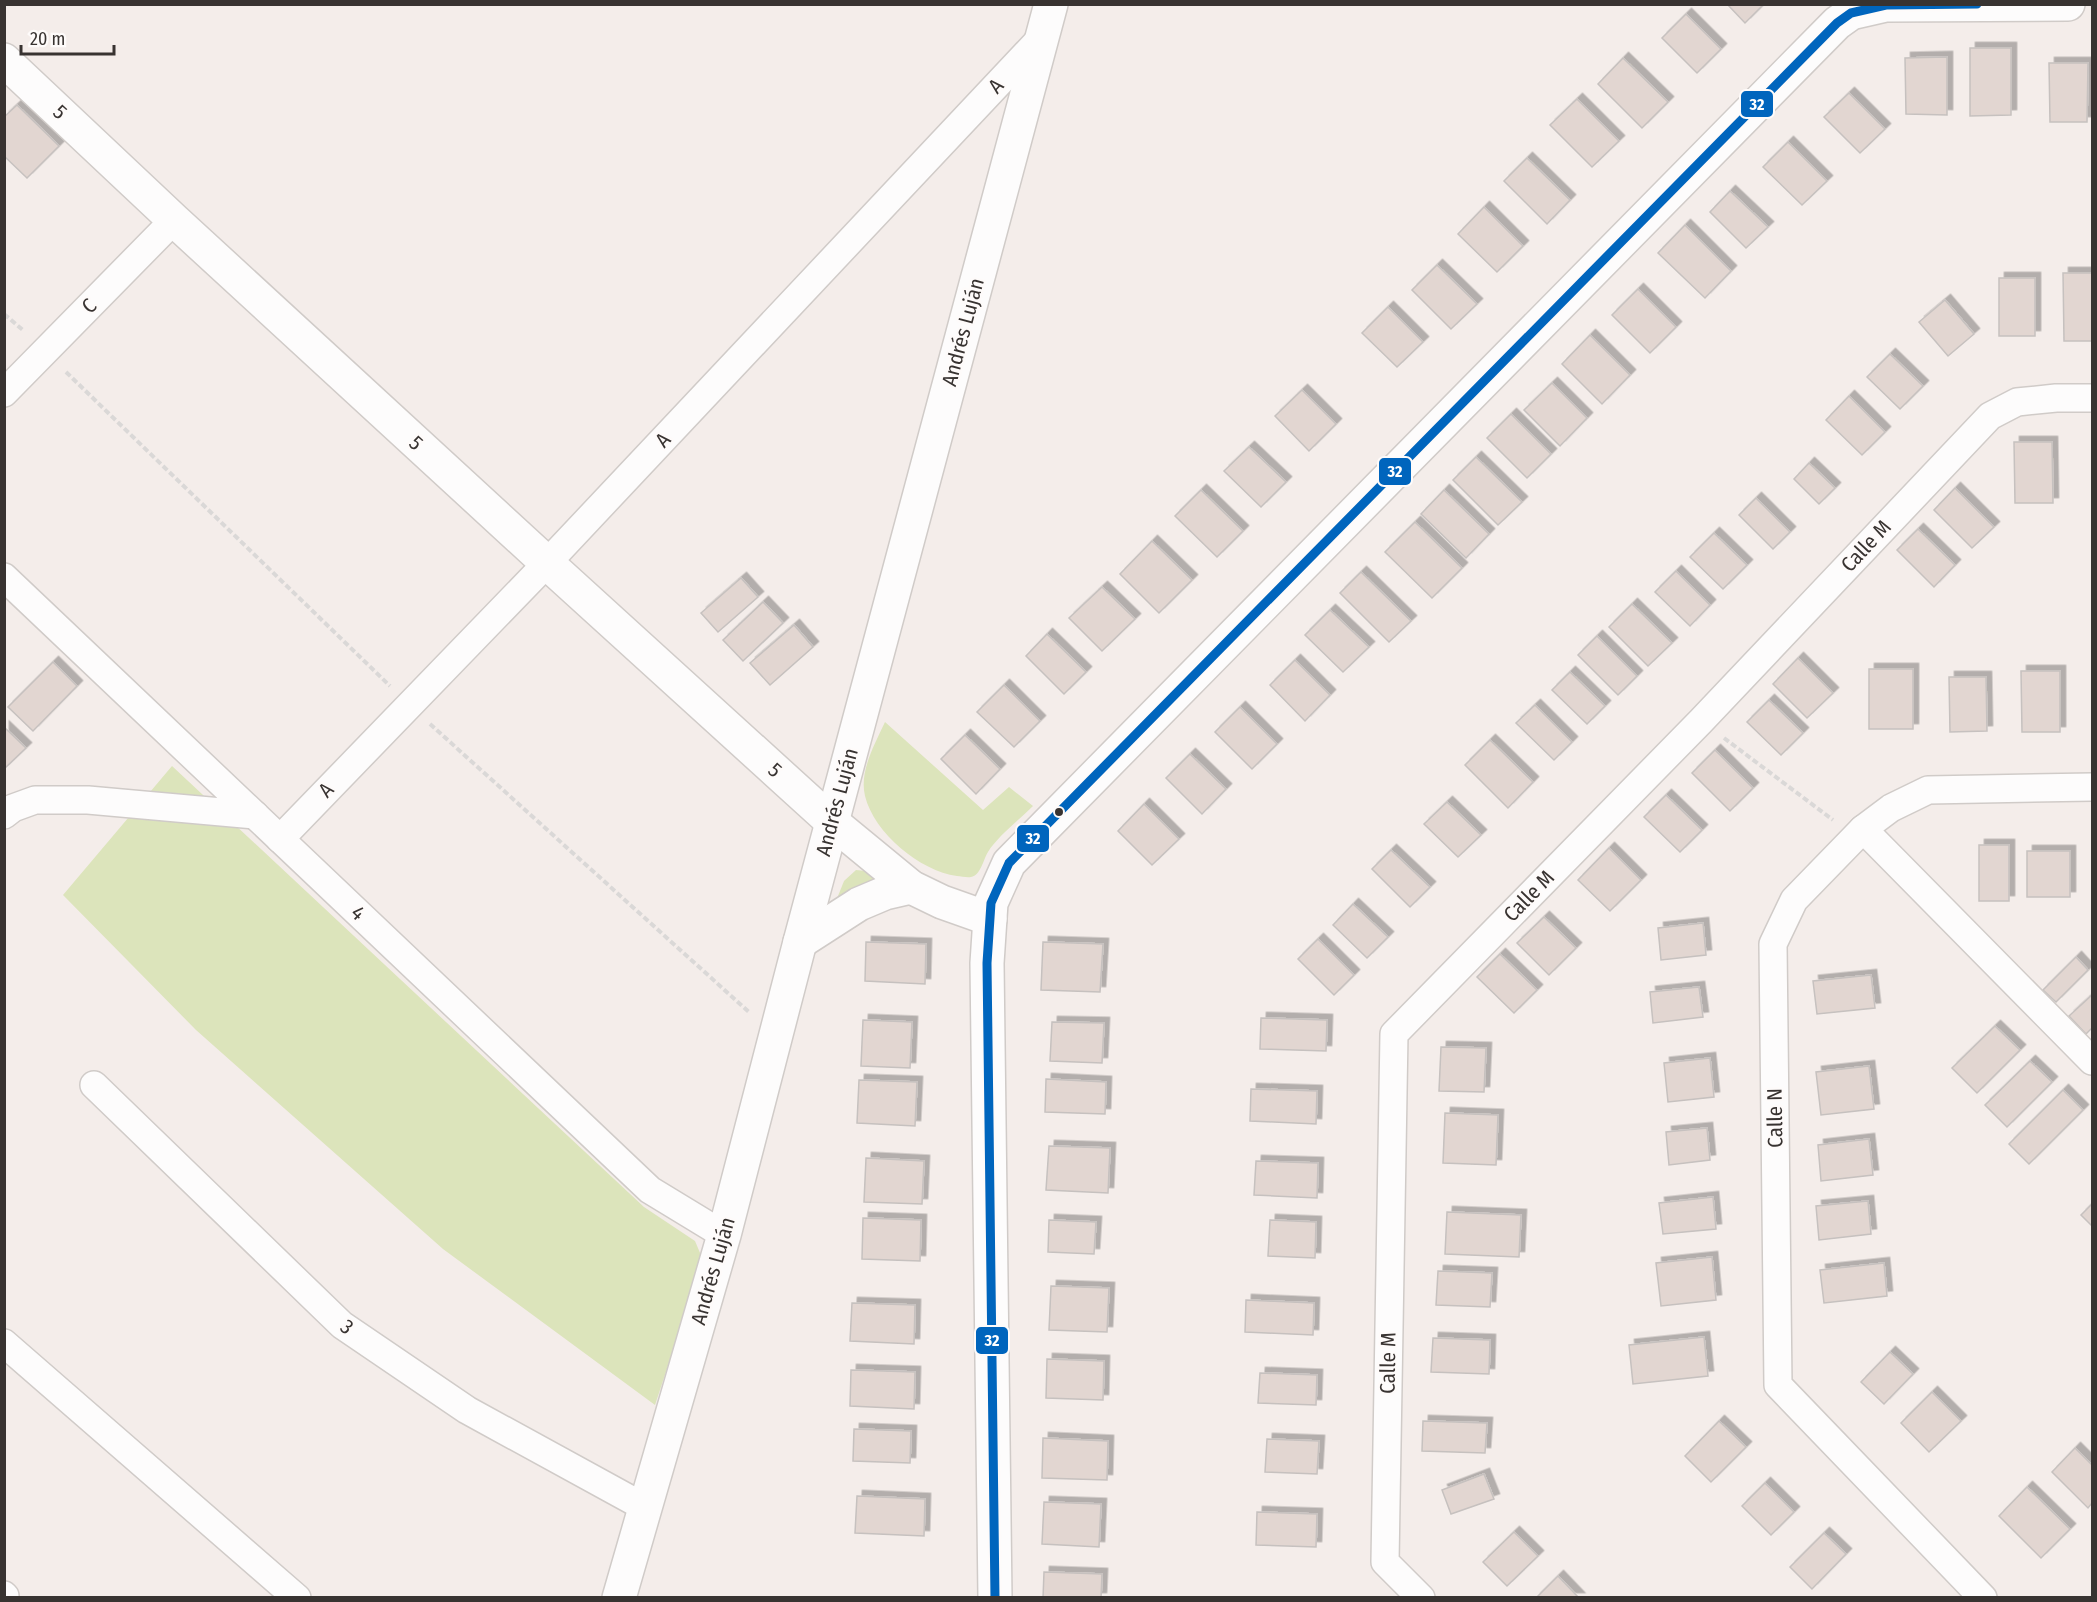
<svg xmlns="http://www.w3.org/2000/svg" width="2097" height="1602" font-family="'Fira Sans Condensed',sans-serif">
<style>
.green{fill:#dce4bb}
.building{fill:#e2d6d1;stroke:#c6c1bf;stroke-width:1.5;filter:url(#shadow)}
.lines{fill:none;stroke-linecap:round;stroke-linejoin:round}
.street-casing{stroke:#d0cbc8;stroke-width:30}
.secondary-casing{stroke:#d0cbc8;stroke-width:36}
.path{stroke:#dad8d7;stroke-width:4;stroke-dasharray:6 3;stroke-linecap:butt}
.street{stroke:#fdfcfc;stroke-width:27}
.secondary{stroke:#fdfcfc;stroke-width:33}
.bus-1-casing{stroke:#fefbfa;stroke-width:14}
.bus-1{stroke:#0065bd;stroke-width:9}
.bus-dot{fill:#383331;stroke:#fefbfa;stroke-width:2}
.labels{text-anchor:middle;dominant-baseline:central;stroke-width:5;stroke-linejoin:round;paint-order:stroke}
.street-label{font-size:21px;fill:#383331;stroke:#fefbfa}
.line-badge{stroke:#fefbfa;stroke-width:2}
.badge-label{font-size:16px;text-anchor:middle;font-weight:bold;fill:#fff}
</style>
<defs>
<filter id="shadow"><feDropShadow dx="5.5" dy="-5.5" stdDeviation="0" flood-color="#0004"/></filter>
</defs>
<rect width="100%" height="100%" fill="#f4edea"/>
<!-- green -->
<g class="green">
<path d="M 885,722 L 983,810 L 1009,787 L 1033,806 C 1019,820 997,837 988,852 C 983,860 981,875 971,877 C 967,878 961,876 957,876 C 920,871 874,833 865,796 C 859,771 875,744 885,722 Z"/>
<path d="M 172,766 L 644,1207 L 695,1241 L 703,1260 L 655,1405 L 443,1249 L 196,1030 L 63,895 Z"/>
<path d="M 856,870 L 866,871 L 885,887 L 830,916 L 844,881 Z"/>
</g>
<!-- building -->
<g class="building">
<path d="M 1727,4 L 1764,4 L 1745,23 Z"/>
<path d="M 1686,14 L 1721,49 L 1697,73 L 1662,38 Z"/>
<path d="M 1970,48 L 2011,48 L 2011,115 L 1970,116 Z"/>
<path d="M 1947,57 L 1947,115 L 1906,114 L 1905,58 Z"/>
<path d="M 1623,58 L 1668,102 L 1642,128 L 1598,84 Z"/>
<path d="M 2049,63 L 2088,63 L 2087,122 L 2050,122 Z"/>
<path d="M 1849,93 L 1885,129 L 1860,153 L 1824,117 Z"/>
<path d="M 1577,99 L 1619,141 L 1592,167 L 1550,125 Z"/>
<path d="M 17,105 L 59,146 L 27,178 L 4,156 L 4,117 Z"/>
<path d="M 1788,142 L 1827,181 L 1802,205 L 1763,167 Z"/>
<path d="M 1527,158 L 1570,200 L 1547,224 L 1504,181 Z"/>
<path d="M 1730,191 L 1768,227 L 1746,248 L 1710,212 Z"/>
<path d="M 1484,207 L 1523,246 L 1497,272 L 1458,234 Z"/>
<path d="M 1685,225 L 1731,271 L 1705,298 L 1658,253 Z"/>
<path d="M 1437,265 L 1477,304 L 1451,329 L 1412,290 Z"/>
<path d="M 2063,273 L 2092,273 L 2092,341 L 2064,341 Z"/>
<rect x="1999" y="278" width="36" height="58"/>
<path d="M 1638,289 L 1676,327 L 1650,353 L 1612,315 Z"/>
<path d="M 1945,300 L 1974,334 L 1948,356 L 1919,322 Z"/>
<path d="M 1388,307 L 1423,342 L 1397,367 L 1362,333 Z"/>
<path d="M 1590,335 L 1630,375 L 1602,404 L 1562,364 Z"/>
<path d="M 1890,354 L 1923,386 L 1900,409 L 1867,377 Z"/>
<path d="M 1552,383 L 1587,418 L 1560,446 L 1524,410 Z"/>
<path d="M 1302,390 L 1336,424 L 1309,451 L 1275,416 Z"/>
<path d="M 1849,396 L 1885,432 L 1862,455 L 1826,420 Z"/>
<path d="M 1511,414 L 1551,454 L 1527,478 L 1487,438 Z"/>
<path d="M 2014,442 L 2052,442 L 2053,503 L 2015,503 Z"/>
<path d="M 1249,447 L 1286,482 L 1261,507 L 1224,471 Z"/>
<path d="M 1476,457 L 1522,502 L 1498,525 L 1453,480 Z"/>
<path d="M 1809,463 L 1835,488 L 1819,504 L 1794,479 Z"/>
<path d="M 1955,488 L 1994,527 L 1972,548 L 1934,510 Z"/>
<path d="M 1201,490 L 1243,531 L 1217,557 L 1175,516 Z"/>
<path d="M 1444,490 L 1489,534 L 1466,558 L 1421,514 Z"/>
<path d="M 1756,498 L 1790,532 L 1773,549 L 1739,515 Z"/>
<path d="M 1415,522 L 1462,568 L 1432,598 L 1385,552 Z"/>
<path d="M 1918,529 L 1955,565 L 1934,587 L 1897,550 Z"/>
<path d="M 1714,533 L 1747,565 L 1723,589 L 1690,557 Z"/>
<path d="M 1152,541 L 1192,580 L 1159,613 L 1120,574 Z"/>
<path d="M 1676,571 L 1710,605 L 1690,626 L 1655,592 Z"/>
<path d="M 1361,572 L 1411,621 L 1389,642 L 1340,593 Z"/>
<path d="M 741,578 L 758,597 L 718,632 L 701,613 Z"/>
<path d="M 1102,587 L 1135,619 L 1102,651 L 1069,618 Z"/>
<path d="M 763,602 L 783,623 L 743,661 L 723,640 Z"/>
<path d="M 1632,604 L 1672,643 L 1648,666 L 1609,627 Z"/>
<path d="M 1330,610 L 1369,647 L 1343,672 L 1305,635 Z"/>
<path d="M 794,625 L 813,647 L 770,685 L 750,663 Z"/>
<path d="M 1047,634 L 1086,672 L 1064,694 L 1026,656 Z"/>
<path d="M 1597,636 L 1637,676 L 1618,695 L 1578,655 Z"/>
<path d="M 1798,658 L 1833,693 L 1807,718 L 1773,684 Z"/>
<path d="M 1295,660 L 1330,695 L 1305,721 L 1270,685 Z"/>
<path d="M 53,662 L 77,686 L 33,731 L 8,707 Z"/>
<rect x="1869" y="669" width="44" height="60"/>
<path d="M 2021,671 L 2060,671 L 2060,732 L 2022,732 Z"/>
<path d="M 1570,672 L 1605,706 L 1587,724 L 1552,690 Z"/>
<path d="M 1949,677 L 1986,677 L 1987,731 L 1950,732 Z"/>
<path d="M 1004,685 L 1040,721 L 1014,747 L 977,712 Z"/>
<path d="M 1769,700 L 1803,733 L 1781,755 L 1747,722 Z"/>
<path d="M 1535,705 L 1572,742 L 1554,760 L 1516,723 Z"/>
<path d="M 1240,707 L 1277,744 L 1252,769 L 1215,732 Z"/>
<path d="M 4,727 L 26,748 L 4,769 Z"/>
<path d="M 965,735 L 1000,769 L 976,794 L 941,759 Z"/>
<path d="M 1490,740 L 1533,782 L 1508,808 L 1465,765 Z"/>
<path d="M 1715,750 L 1753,788 L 1730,811 L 1692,773 Z"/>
<path d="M 1190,754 L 1226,789 L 1202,814 L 1166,778 Z"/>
<path d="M 1666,795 L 1702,830 L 1680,852 L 1644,817 Z"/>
<path d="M 1447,802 L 1481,835 L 1458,857 L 1424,824 Z"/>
<path d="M 1144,804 L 1179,839 L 1152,865 L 1118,831 Z"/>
<rect x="1979" y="845" width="30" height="56"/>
<path d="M 1609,848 L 1641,880 L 1610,911 L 1578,880 Z"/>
<path d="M 1391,850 L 1430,887 L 1410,907 L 1372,869 Z"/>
<rect x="2027" y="851" width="43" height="46"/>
<path d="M 1353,904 L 1388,937 L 1367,958 L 1333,925 Z"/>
<path d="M 1544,917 L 1576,948 L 1549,975 L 1517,943 Z"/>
<path d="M 1703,923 L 1706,955 L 1661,960 L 1658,928 Z"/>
<path d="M 1318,939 L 1354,975 L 1334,995 L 1298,959 Z"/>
<path d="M 866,942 L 926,944 L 925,984 L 865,981 Z"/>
<path d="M 1043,942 L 1103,944 L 1100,992 L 1041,990 Z"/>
<path d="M 1500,954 L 1537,990 L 1514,1013 L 1477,977 Z"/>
<path d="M 2076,957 L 2088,970 L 2056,1002 L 2043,990 Z"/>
<path d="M 1871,975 L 1875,1008 L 1817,1014 L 1813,981 Z"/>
<path d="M 1699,987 L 1703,1017 L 1653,1023 L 1650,992 Z"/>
<path d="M 2092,995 L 2092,1028 L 2086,1034 L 2069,1016 Z"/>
<path d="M 1261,1018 L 1327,1020 L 1326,1051 L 1260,1049 Z"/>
<path d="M 863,1020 L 912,1022 L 910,1068 L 861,1066 Z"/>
<path d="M 1052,1022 L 1104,1023 L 1102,1063 L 1050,1061 Z"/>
<path d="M 1995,1026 L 2020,1050 L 1977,1093 L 1952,1068 Z"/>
<path d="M 1441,1047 L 1486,1048 L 1484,1092 L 1439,1091 Z"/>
<path d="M 1710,1058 L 1714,1097 L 1668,1102 L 1664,1063 Z"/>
<path d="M 2030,1061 L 2052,1082 L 2007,1127 L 1985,1105 Z"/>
<path d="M 1869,1066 L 1874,1109 L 1821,1115 L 1816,1072 Z"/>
<path d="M 1046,1079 L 1106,1082 L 1105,1114 L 1045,1112 Z"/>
<path d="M 859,1080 L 917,1082 L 915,1126 L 857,1123 Z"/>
<path d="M 1251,1089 L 1317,1091 L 1316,1124 L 1250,1121 Z"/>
<path d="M 2063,1090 L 2083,1110 L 2029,1164 L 2009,1144 Z"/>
<path d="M 1445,1113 L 1498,1115 L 1496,1165 L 1443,1163 Z"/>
<path d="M 1707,1128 L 1710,1160 L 1669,1165 L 1666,1132 Z"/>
<path d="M 1869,1139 L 1873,1175 L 1821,1181 L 1818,1145 Z"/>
<path d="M 1049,1146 L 1110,1148 L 1108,1193 L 1046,1190 Z"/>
<path d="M 866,1158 L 924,1161 L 922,1204 L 864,1202 Z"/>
<path d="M 1256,1161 L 1318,1163 L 1317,1198 L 1254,1195 Z"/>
<path d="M 1713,1197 L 1716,1229 L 1663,1234 L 1659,1203 Z"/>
<path d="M 1868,1201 L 1871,1234 L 1819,1240 L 1816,1206 Z"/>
<path d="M 2092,1204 L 2092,1226 L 2081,1215 Z"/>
<path d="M 1447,1212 L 1521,1215 L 1519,1257 L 1445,1254 Z"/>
<path d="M 863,1218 L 921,1220 L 920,1261 L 862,1259 Z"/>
<path d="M 1049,1220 L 1096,1222 L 1094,1254 L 1048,1252 Z"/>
<path d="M 1270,1220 L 1316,1222 L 1315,1258 L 1268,1256 Z"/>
<path d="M 1712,1257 L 1716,1300 L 1661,1306 L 1656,1263 Z"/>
<path d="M 1884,1263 L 1887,1296 L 1824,1303 L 1820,1270 Z"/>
<path d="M 1438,1271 L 1492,1273 L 1490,1307 L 1436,1305 Z"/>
<path d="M 1051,1286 L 1109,1288 L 1107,1332 L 1049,1330 Z"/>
<path d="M 1246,1300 L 1314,1303 L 1313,1335 L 1245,1332 Z"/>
<path d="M 852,1303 L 915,1305 L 914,1344 L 850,1341 Z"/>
<path d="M 1704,1337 L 1708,1376 L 1633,1384 L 1629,1345 Z"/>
<path d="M 1433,1338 L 1490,1340 L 1489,1374 L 1431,1372 Z"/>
<path d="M 1890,1352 L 1913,1374 L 1884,1404 L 1861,1382 Z"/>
<path d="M 1047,1359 L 1104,1361 L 1103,1400 L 1046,1398 Z"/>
<path d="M 851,1370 L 915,1372 L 914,1409 L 850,1406 Z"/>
<path d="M 1260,1373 L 1317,1375 L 1316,1405 L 1258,1403 Z"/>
<path d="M 1932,1392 L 1961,1421 L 1929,1452 L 1901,1423 Z"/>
<path d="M 1423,1421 L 1487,1423 L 1485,1453 L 1422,1451 Z"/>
<path d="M 1719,1421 L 1746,1447 L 1711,1482 L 1685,1456 Z"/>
<path d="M 854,1429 L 911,1431 L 910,1463 L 853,1461 Z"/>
<path d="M 1043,1438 L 1108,1441 L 1107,1480 L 1042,1478 Z"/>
<path d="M 1267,1439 L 1319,1441 L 1317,1474 L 1265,1472 Z"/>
<path d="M 2075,1448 L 2092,1465 L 2092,1503 L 2088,1508 L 2052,1472 Z"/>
<path d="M 1484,1474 L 1494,1499 L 1451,1514 L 1442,1490 Z"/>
<path d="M 1765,1483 L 1794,1512 L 1771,1535 L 1742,1506 Z"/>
<path d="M 2027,1487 L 2070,1529 L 2041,1558 L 1999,1516 Z"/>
<path d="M 857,1496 L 925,1499 L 924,1536 L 855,1533 Z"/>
<path d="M 1044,1502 L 1101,1504 L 1099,1547 L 1042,1544 Z"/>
<path d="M 1257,1512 L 1317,1514 L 1316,1547 L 1256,1545 Z"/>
<path d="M 1514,1532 L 1538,1556 L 1507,1586 L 1483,1562 Z"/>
<path d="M 1824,1533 L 1846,1554 L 1812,1589 L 1790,1567 Z"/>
<path d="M 1044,1572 L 1102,1574 L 1101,1598 L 1043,1598 Z"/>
<path d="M 1558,1576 L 1579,1598 L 1536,1598 Z"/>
</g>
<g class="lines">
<!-- street casing -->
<g class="street-casing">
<g id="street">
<path d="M 4,393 L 174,220"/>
<path d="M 4,577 L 650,1190 L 724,1235"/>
<path d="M 4,815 L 13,808 L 35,800 L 88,800 L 255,815"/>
<path d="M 1863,829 L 2092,1061"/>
<path d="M 280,839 L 547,563 L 1042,37"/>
<path d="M 94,1085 L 342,1325 L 467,1410 L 646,1508"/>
<path d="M 4,1343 L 297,1598"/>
<path d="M 4,1595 L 5,1596"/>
<path d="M 1421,1598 L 1385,1562 L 1394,1034 L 1701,721 L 1990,416 L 2017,402 L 2056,398 L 2092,398"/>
<path d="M 1983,1598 L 1778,1385 L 1773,944 L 1794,900 L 1863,829 L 1891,808 L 1928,790 L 2092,787"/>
</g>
</g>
<!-- secondary casing -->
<g class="secondary-casing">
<g id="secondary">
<path d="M 4,60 L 174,220 L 547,563 L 832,822 L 911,887 L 942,902 L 990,919"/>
<path d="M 800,942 L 859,904 L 885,893 L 911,887"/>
<path d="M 619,1598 L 724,1235 L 800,942 L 1051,4"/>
<path d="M 995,1598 L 987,963 L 991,903 L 1009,863 L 1837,23 L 1851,13 L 1886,5 L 2068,4"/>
</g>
</g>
<!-- path -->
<g class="path">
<path d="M 4,314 L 24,331"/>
<path d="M 66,372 L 390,686"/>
<path d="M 430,724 L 750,1013"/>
<path d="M 1724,738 L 1833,820"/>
</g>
<!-- street -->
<use href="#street" class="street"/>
<!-- secondary -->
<use href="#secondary" class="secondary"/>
<!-- bus-1 casing -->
<g class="bus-1-casing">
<path id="bus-1" d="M 995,1598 L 987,963 L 991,903 L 1009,863 L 1837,23 L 1851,13 L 1886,5 L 1977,4"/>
</g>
<!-- bus-1 -->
<use href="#bus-1" class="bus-1"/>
</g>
<!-- markers -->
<circle class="bus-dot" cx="1059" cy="812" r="5"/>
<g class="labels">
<!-- street labels -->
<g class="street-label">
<text transform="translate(996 86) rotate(-47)">A</text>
<text transform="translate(60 112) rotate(43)">5</text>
<text transform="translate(89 306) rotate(-45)">C</text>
<text transform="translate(963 332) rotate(-75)">Andrés Luján</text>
<text transform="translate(663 440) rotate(-47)">A</text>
<text transform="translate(416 443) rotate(43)">5</text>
<text transform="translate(1866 546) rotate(-47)">Calle M</text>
<text transform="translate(775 770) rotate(42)">5</text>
<text transform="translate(326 790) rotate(-46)">A</text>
<text transform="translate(837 802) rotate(-75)">Andrés Luján</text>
<text transform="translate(1529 896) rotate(-46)">Calle M</text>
<text transform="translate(358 913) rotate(44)">4</text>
<text transform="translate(1775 1118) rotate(-91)">Calle N</text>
<text transform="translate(713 1271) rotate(-74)">Andrés Luján</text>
<text transform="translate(347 1327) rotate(38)">3</text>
<text transform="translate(1388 1363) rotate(-89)">Calle M</text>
</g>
</g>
<g class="line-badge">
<rect x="1740" y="90" width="34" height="28" rx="6" fill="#0065bd"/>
<rect x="1378" y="457" width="34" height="29" rx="6" fill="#0065bd"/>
<rect x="1016" y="824" width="34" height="29" rx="6" fill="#0065bd"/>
<rect x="975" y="1326" width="34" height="29" rx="6" fill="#0065bd"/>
</g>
<g class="badge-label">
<text x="1757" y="110">32</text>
<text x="1395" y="477">32</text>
<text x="1033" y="844">32</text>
<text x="992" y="1346">32</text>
</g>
<!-- border -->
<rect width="2097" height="1602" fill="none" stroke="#383331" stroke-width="12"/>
<!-- scale -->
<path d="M21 45v9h93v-9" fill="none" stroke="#383331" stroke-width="3"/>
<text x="30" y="45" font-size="18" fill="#383331" stroke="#fefbfa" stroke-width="4.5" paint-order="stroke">20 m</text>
</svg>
